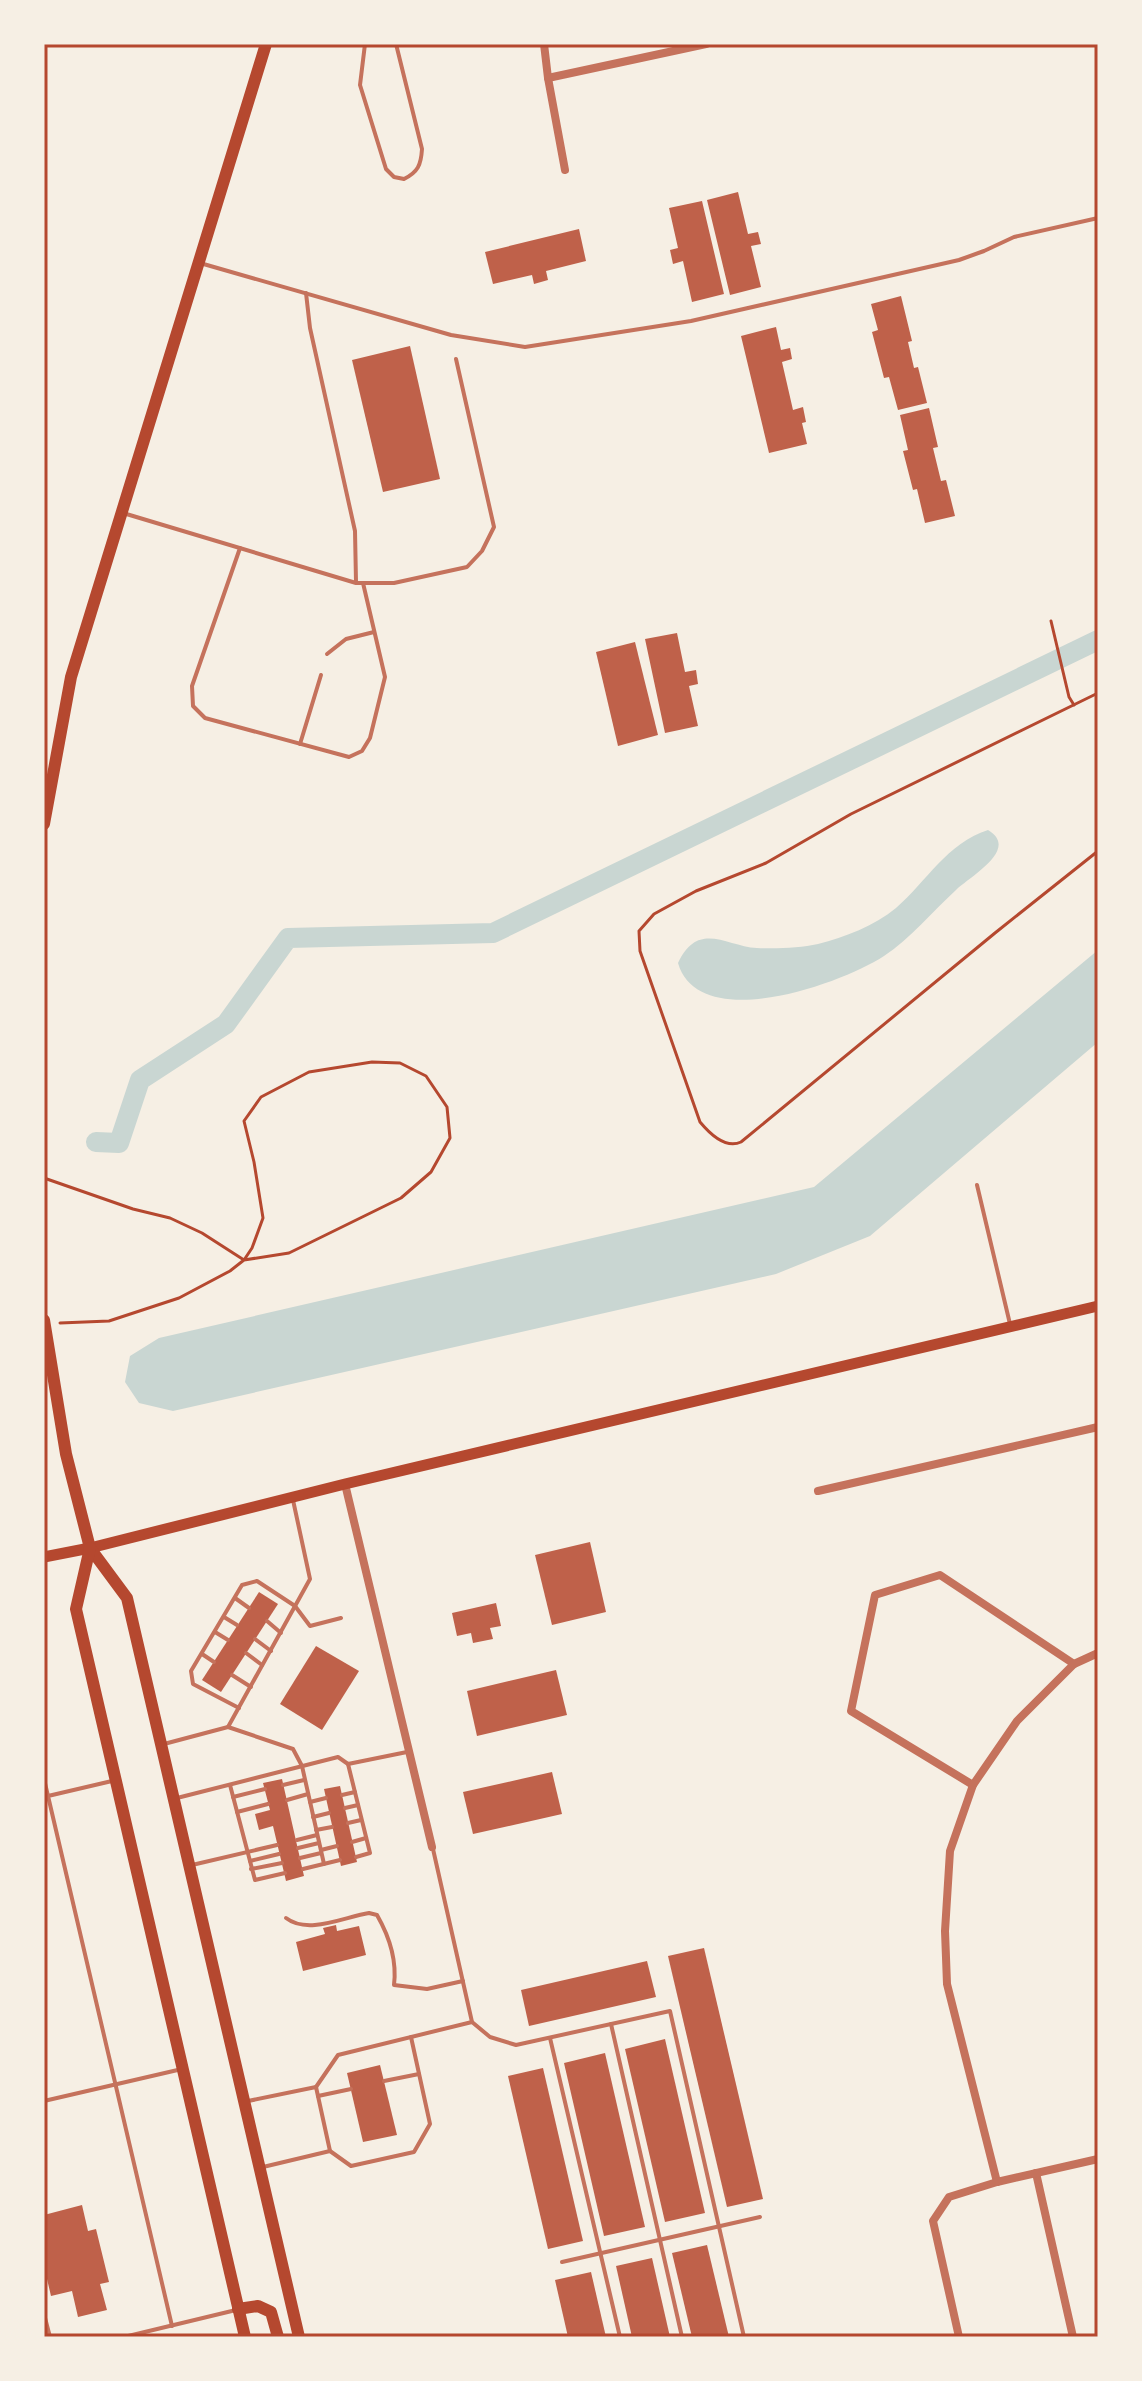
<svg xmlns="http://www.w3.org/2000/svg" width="1142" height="2381" font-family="Ubuntu,sans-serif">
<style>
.water{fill:#c9d6d2}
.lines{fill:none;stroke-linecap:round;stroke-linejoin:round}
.canal{stroke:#c9d6d2;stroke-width:20}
.building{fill:#bf614a}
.path{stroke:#b5482f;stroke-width:3}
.service{stroke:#c5725c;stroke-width:4}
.minor{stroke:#c5725c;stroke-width:8}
.secondary{stroke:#b5482f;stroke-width:11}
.primary{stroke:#b5482f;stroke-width:12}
.neatline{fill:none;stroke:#b5482f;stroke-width:3}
</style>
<rect width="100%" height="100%" fill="#f6efe4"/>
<!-- water -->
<g class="water">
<path d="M 988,830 C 1020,849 971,876 956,890 C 932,912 911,938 884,956 C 841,984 699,1035 678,963 C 698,920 726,946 757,948 C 776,949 800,948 818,944 C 845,937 874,926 896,908 C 927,881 947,843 988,830 Z"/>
<path d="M 1098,950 L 1098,1042 L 870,1236 L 776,1274 L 173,1411 L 139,1403 L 125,1382 L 130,1356 L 159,1338 L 814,1187 Z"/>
</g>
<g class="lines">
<!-- canal -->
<path class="canal" d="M 96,1142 L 119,1143 L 140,1080 L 226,1024 L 288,938 L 493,933 L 1098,640"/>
</g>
<!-- building -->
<g class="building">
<path d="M 738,192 L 748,234 L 758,232 L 761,244 L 751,246 L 761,287 L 730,295 L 707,200 Z"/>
<path d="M 702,201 L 724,294 L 692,302 L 683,261 L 673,264 L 670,250 L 678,248 L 669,208 Z"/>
<path d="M 579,229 L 586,261 L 546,271 L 548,280 L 534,284 L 532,275 L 493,284 L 485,252 Z"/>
<path d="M 901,296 L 912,341 L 908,342 L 914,368 L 918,367 L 927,403 L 898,410 L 889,377 L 884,378 L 872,332 L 878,330 L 871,304 Z"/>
<path d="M 776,327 L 781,350 L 790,348 L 792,359 L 782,362 L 793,410 L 803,407 L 806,422 L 802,423 L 807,444 L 769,453 L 741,336 Z"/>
<path d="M 410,346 L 440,479 L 383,492 L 352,360 Z"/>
<path d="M 929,408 L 938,447 L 933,448 L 941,481 L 946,480 L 955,516 L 925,523 L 917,489 L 913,490 L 903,451 L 908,450 L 900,415 Z"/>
<path d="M 677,633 L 685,672 L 696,670 L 698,684 L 689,686 L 698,726 L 665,733 L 645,639 Z"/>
<path d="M 635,642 L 658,735 L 618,746 L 596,652 Z"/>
<path d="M 590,1542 L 606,1612 L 552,1625 L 535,1555 Z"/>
<path d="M 259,1592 L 278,1604 L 221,1692 L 202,1680 Z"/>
<path d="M 496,1603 L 501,1626 L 490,1628 L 493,1639 L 473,1643 L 471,1633 L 457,1636 L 452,1613 Z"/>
<path d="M 316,1646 L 359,1671 L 322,1730 L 280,1704 Z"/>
<path d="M 556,1670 L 567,1715 L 477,1736 L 467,1691 Z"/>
<path d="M 552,1772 L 562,1814 L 473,1834 L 463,1792 Z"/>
<path d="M 282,1779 L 304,1876 L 286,1881 L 273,1826 L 259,1830 L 255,1814 L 270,1810 L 263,1783 Z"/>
<path d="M 340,1786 L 357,1862 L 341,1866 L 324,1789 Z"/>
<path d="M 336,1925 L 337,1931 L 359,1926 L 366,1955 L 303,1971 L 296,1942 L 325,1934 L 323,1928 Z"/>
<path d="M 704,1948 L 763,2199 L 727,2207 L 668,1956 Z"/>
<path d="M 647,1961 L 656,1997 L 529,2026 L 521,1990 Z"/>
<path d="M 665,2039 L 705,2213 L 665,2222 L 625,2049 Z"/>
<path d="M 605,2053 L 645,2227 L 604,2236 L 564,2063 Z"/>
<path d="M 380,2065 L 397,2135 L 363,2142 L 347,2073 Z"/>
<path d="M 543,2068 L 583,2241 L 548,2249 L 508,2076 Z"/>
<path d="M 82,2205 L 88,2231 L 96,2229 L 109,2282 L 100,2284 L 107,2310 L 78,2317 L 72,2291 L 51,2296 L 47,2279 L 44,2279 L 44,2215 Z"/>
<path d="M 707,2245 L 729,2337 L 692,2337 L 672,2253 Z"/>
<path d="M 652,2258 L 670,2337 L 632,2337 L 616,2266 Z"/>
<path d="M 591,2272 L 606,2337 L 568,2337 L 555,2280 Z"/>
</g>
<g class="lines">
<!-- path -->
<g class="path">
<path d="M 1051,621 L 1069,697 L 1074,705"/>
<path d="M 1098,693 L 851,814 L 766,863 L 696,891 L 654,914 L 639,931 L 640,951 L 700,1122 C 710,1134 726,1149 741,1142 L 995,933 L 1098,851"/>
<path d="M 44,1178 L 133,1209 L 170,1218 L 202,1233 L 244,1260 L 289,1253 L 401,1198 L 431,1172 L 450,1138 L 447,1107 L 426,1076 L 400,1063 L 372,1062 L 309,1072 L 261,1097 L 244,1121 L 254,1162 L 263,1218 L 252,1248 L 244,1260 L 230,1271 L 179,1298 L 109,1321 L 60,1323"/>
</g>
<!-- service -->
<g class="service">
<path d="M 365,44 L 360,85 L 386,169 L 394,177 L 404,179 C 418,172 421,165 422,149 L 396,44"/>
<path d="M 200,263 L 451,335 L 525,347 L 691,321 L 959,260 L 984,251 L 1014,237 L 1098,218"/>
<path d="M 306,293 L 310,328 L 355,531 L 356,582"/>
<path d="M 123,513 L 356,583 L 394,583 L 467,567 L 482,551 L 494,527 L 456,359"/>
<path d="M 240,548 L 192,686 L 193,706 L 205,718 L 349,757 L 362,751 L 370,738 L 385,677 L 363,583"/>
<path d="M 327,654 L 346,639 L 374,632"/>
<path d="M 300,744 L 321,675"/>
<path d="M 977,1185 L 1010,1324"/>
<path d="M 235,1598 L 249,1608"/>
<path d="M 224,1617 L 237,1625"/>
<path d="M 267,1621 L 281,1633"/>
<path d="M 215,1632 L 228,1640"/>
<path d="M 255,1639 L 271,1651"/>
<path d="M 246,1653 L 262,1665"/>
<path d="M 202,1654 L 214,1662"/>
<path d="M 232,1675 L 251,1687"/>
<path d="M 239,1708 L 193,1684 L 191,1671 L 242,1585 L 257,1581 L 295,1606 L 310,1626 L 341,1618"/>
<path d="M 228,1727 L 310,1579 L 293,1500"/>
<path d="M 164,1744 L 228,1727 L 293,1749 L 302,1766 L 324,1864"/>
<path d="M 348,1764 L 370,1853 L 356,1857"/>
<path d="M 44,1779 L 48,1796 L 44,1797"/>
<path d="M 112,1781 L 48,1796 L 172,2326"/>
<path d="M 230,1785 L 255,1880 L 285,1873"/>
<path d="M 283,1785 L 304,1780"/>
<path d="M 342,1795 L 355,1792"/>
<path d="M 233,1797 L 265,1789"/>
<path d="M 177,1798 L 338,1757 L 348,1764 L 407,1752"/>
<path d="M 287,1800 L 308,1794"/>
<path d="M 310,1802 L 326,1798"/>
<path d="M 345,1808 L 358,1805"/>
<path d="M 237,1812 L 268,1804"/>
<path d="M 313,1817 L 329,1813"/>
<path d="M 348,1823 L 361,1820"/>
<path d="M 316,1830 L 332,1827"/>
<path d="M 297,1840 L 317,1835"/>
<path d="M 352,1842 L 366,1838"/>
<path d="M 298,1848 L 319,1843"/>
<path d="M 433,1849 L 472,2022 L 490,2037 L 516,2045 L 670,2011 L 744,2337"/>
<path d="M 321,1850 L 337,1846"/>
<path d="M 300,1858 L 321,1853"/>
<path d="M 250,1861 L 279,1854"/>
<path d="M 192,1865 L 277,1845"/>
<path d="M 251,1869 L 282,1863"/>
<path d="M 303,1869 L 340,1860"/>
<path d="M 286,1918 C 308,1935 344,1917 369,1913 L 377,1915 C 389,1936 397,1961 394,1985 L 427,1989 L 463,1981"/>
<path d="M 611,2024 L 682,2337"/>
<path d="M 550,2038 L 620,2337"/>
<path d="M 384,2081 L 419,2074"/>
<path d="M 316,2087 L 338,2055 L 472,2022"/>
<path d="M 318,2096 L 351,2089"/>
<path d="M 44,2101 L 182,2069"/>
<path d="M 248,2101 L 316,2087 L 330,2151 L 263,2167"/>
<path d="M 330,2151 L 351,2166 L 414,2152 L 430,2124 L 411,2037"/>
<path d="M 562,2262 L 760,2217"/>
<path d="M 44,2314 L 50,2337"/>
<path d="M 124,2337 L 236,2310"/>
</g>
<!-- minor -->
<g class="minor">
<path d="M 544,44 L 548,78 L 565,170"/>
<path d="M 548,78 L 706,44"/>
<path d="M 345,1484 L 432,1847"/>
<path d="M 818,1491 L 1098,1427"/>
<path d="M 973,1785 L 851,1711 L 875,1595 L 940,1575 L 1074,1664"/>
<path d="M 1036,2173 L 1073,2337"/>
<path d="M 997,2182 L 947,1984 L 945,1931 L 950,1851 L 973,1785 L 1017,1721 L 1074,1664 L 1098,1653"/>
<path d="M 959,2337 L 933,2221 L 949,2197 L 997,2182 L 1098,2159"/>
</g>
<!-- secondary -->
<path class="secondary" d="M 44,1557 L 90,1548 L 345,1484 L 1098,1306"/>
<!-- primary -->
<g class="primary">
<path d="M 44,824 L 71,677 L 266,44"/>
<path d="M 44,1320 L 66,1454 L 90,1548 L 127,1598 L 299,2337"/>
<path d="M 90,1548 L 76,1609 L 245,2337"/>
<path d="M 238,2309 L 258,2306 L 271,2312 L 278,2337"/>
</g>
</g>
<!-- border -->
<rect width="1142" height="2381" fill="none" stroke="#f6efe4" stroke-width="92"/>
<rect x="46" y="46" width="1050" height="2289" class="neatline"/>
</svg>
